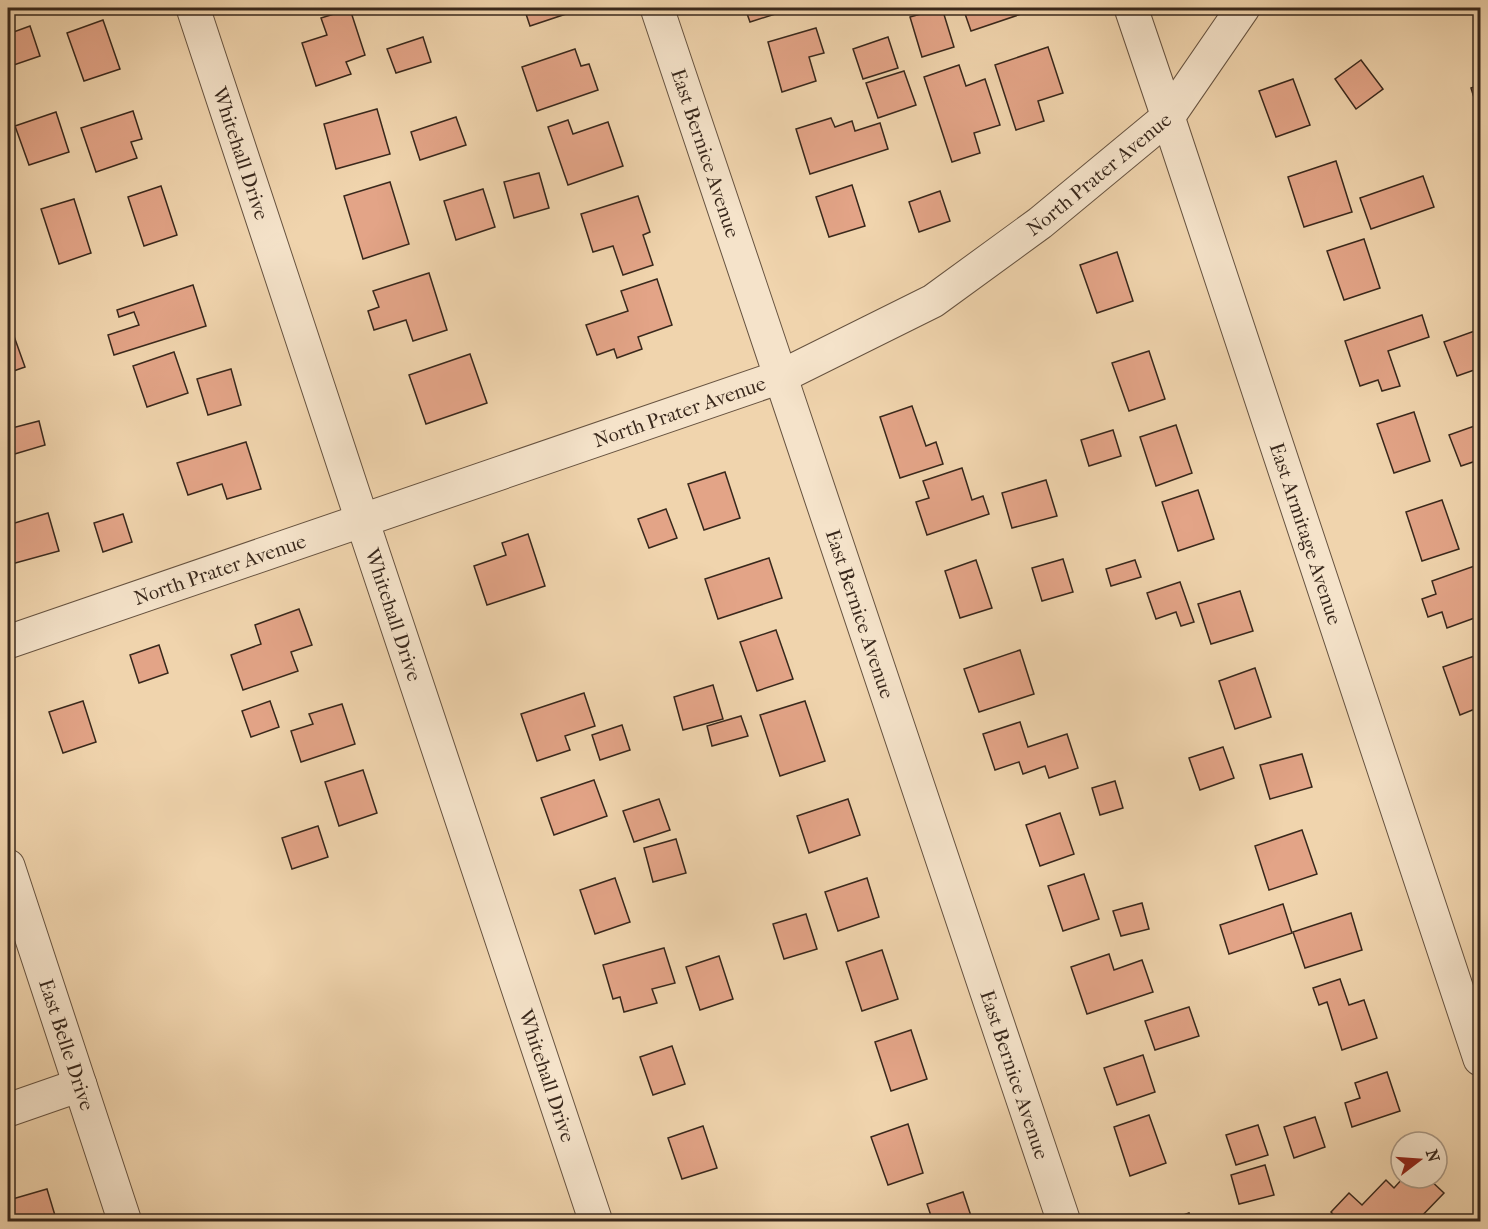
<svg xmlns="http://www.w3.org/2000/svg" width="1488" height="1229" font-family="'IM FELL French Canon',serif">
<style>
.building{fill:#e3a487;stroke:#39281c;stroke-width:1.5}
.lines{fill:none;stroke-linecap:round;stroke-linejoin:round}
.minor-casing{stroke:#675340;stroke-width:35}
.minor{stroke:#f5e3ca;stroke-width:33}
.labels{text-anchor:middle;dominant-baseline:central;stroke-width:6;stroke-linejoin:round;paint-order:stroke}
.street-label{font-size:20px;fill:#39281c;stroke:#f5e3ca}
</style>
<rect width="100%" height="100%" fill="#f0d4ad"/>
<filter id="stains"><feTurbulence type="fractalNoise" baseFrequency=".00333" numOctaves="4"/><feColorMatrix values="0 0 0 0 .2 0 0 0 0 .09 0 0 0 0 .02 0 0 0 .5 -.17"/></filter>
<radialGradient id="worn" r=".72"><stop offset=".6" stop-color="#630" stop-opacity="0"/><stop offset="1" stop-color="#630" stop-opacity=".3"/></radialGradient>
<!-- building -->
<g class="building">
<path d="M 524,8 L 570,8 L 572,12 L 530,26 Z"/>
<path d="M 745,8 L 794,8 L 750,22 Z"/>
<path d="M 942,8 L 954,47 L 922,57 L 910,17 Z"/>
<path d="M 963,8 L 1035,8 L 1036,9 L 971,31 Z"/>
<path d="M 350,9 L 365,55 L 346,62 L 351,74 L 316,86 L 302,43 L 327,35 L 321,18 Z"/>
<path d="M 103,20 L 120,69 L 84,81 L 67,33 Z"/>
<path d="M 30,26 L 40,56 L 8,67 L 8,34 Z"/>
<path d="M 816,28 L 824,53 L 809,57 L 816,81 L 782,92 L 768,42 Z"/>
<path d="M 423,37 L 431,62 L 396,73 L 387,49 Z"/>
<path d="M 888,37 L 898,68 L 863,79 L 853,49 Z"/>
<path d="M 1048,47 L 1063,93 L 1038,101 L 1044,121 L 1016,130 L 995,65 Z"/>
<path d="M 575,49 L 581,66 L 589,64 L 598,90 L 537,111 L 522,67 Z"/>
<path d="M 1361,60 L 1383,89 L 1356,109 L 1335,79 Z"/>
<path d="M 959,65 L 966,86 L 985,79 L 1000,125 L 974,133 L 980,153 L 952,162 L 924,77 Z"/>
<path d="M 904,71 L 916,105 L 878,118 L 866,83 Z"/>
<path d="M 1293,79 L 1310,125 L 1276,137 L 1259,91 Z"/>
<path d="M 1480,85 L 1480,117 L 1471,88 Z"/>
<path d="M 377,109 L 390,154 L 336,169 L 324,124 Z"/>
<path d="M 133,111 L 142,139 L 131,142 L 137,158 L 96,172 L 81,128 Z"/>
<path d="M 56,112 L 69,152 L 29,165 L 15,126 Z"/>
<path d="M 456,117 L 466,145 L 420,160 L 411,132 Z"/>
<path d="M 831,118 L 835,127 L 852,121 L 855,131 L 880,123 L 888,149 L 810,174 L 796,129 Z"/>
<path d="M 568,120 L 573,134 L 608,122 L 623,166 L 568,185 L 548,127 Z"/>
<path d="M 1336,161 L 1352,212 L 1304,227 L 1288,177 Z"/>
<path d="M 539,173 L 549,208 L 514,218 L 504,182 Z"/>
<path d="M 1423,176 L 1434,207 L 1371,229 L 1360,198 Z"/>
<path d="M 390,182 L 409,244 L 363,259 L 344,196 Z"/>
<path d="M 852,185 L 865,226 L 829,237 L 816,197 Z"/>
<path d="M 161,186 L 177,235 L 144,246 L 128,197 Z"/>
<path d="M 483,189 L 495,227 L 456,240 L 444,201 Z"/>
<path d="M 940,191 L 950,221 L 919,232 L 909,202 Z"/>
<path d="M 638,196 L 650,232 L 643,235 L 653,265 L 623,275 L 613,246 L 593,252 L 581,214 Z"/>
<path d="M 74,199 L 91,253 L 59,264 L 41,209 Z"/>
<path d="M 1364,239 L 1380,288 L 1344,300 L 1327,251 Z"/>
<path d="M 1117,252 L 1133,301 L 1097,313 L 1080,265 Z"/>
<path d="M 429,273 L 447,330 L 413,341 L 406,320 L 374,330 L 368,311 L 379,307 L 373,291 Z"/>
<path d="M 657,279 L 672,325 L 638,337 L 642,349 L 617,358 L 614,349 L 597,355 L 586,325 L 628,311 L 621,291 Z"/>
<path d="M 193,285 L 206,326 L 114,355 L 108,335 L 139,325 L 134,312 L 119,317 L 117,310 Z"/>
<path d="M 1422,315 L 1429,337 L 1388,351 L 1400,386 L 1382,391 L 1378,380 L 1360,386 L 1345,341 Z"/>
<path d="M 10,325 L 25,367 L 8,373 L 8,326 Z"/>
<path d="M 1480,329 L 1480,368 L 1457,376 L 1444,342 Z"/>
<path d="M 1149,351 L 1165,399 L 1129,411 L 1112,363 Z"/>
<path d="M 174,352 L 188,393 L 147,407 L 133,366 Z"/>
<path d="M 470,354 L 487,403 L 426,424 L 409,375 Z"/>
<path d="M 231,369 L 241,405 L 208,415 L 197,379 Z"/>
<path d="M 912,406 L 926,446 L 936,442 L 943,464 L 900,478 L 880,417 Z"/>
<path d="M 1414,412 L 1430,461 L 1394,473 L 1377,424 Z"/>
<path d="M 39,421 L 45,445 L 8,456 L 8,429 Z"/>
<path d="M 1480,424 L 1480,462 L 1477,463 L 1476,461 L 1461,466 L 1449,435 Z"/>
<path d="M 1176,425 L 1192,473 L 1156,486 L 1140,437 Z"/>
<path d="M 1113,430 L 1121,456 L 1089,466 L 1081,440 Z"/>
<path d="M 246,442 L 261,489 L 227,499 L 222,484 L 188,495 L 177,463 Z"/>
<path d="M 962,468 L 972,500 L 983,496 L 989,514 L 927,535 L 916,502 L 929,498 L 923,481 Z"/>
<path d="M 725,472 L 740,518 L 704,530 L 688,484 Z"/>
<path d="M 1046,480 L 1057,516 L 1012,528 L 1002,493 Z"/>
<path d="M 1198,490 L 1214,539 L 1178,551 L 1162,502 Z"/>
<path d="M 1442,500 L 1459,549 L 1422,561 L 1406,512 Z"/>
<path d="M 666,509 L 677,538 L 649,548 L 638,519 Z"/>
<path d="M 48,513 L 59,551 L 8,565 L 8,525 Z"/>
<path d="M 123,514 L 132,542 L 103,552 L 94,523 Z"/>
<path d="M 528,534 L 545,586 L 487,605 L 474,566 L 506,555 L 502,543 Z"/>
<path d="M 769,558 L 782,598 L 718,619 L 705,579 Z"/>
<path d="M 1063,559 L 1073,592 L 1042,601 L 1032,568 Z"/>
<path d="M 976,560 L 992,608 L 960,618 L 945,571 Z"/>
<path d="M 1135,560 L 1141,577 L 1111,586 L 1106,569 Z"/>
<path d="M 1480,564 L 1480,601 L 1477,602 L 1480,616 L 1447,628 L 1442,612 L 1428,617 L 1422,599 L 1436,594 L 1432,581 Z"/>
<path d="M 1180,582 L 1194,622 L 1181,626 L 1176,612 L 1156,619 L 1147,593 Z"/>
<path d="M 1240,591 L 1253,631 L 1211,644 L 1198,604 Z"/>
<path d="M 299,609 L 312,645 L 291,652 L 298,671 L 243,690 L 231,655 L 261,644 L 255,625 Z"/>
<path d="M 776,630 L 793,679 L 757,691 L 740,642 Z"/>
<path d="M 159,645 L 168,673 L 139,683 L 130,655 Z"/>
<path d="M 1020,650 L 1034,694 L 979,712 L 964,669 Z"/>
<path d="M 1480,654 L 1480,707 L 1460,715 L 1443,667 Z"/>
<path d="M 1255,668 L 1271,717 L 1235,729 L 1219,681 Z"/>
<path d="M 713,685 L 723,719 L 683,730 L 674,697 Z"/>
<path d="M 584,693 L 595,726 L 565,736 L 570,750 L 537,761 L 521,714 Z"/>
<path d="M 83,701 L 96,742 L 63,753 L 49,712 Z"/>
<path d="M 270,701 L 279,727 L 251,737 L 242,711 Z"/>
<path d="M 805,701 L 825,761 L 780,776 L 760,715 Z"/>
<path d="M 342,704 L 355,744 L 301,762 L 291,731 L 313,724 L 309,714 Z"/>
<path d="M 741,716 L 748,736 L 712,746 L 707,726 Z"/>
<path d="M 1020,722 L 1028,747 L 1067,734 L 1078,768 L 1049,778 L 1045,766 L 1023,774 L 1019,762 L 995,770 L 983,734 Z"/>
<path d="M 622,725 L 630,750 L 600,760 L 592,735 Z"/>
<path d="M 1223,747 L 1234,778 L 1200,790 L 1189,758 Z"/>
<path d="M 1302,754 L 1312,787 L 1270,799 L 1260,765 Z"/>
<path d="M 363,770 L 377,813 L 339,826 L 325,782 Z"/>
<path d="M 594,780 L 607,816 L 554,835 L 541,798 Z"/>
<path d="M 1115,781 L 1123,808 L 1100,815 L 1092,788 Z"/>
<path d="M 659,799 L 670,830 L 634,842 L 623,811 Z"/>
<path d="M 848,799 L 860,835 L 809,853 L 797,816 Z"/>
<path d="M 1060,813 L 1074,854 L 1040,866 L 1026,825 Z"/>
<path d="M 318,826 L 328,857 L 292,869 L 282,838 Z"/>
<path d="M 1302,830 L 1317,874 L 1269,890 L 1255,846 Z"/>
<path d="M 676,839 L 686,873 L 653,882 L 644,848 Z"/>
<path d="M 1084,874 L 1099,919 L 1063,931 L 1048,886 Z"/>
<path d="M 615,878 L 630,922 L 595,934 L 580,890 Z"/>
<path d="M 867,878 L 879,917 L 838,931 L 825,892 Z"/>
<path d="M 1142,903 L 1149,929 L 1121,936 L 1113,911 Z"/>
<path d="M 1283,904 L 1292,933 L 1229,954 L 1220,925 Z"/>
<path d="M 1351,913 L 1362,950 L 1305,968 L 1293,932 Z"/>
<path d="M 806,914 L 817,949 L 784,959 L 773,924 Z"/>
<path d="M 664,948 L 675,983 L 652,989 L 657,1003 L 624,1012 L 620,997 L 613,999 L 603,965 Z"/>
<path d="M 882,950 L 898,999 L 862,1011 L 846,962 Z"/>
<path d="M 1109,954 L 1114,970 L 1142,960 L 1153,992 L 1087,1014 L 1071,967 Z"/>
<path d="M 719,956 L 733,999 L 700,1010 L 686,967 Z"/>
<path d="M 1340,979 L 1349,1005 L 1364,1000 L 1377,1038 L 1342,1050 L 1327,1002 L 1319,1005 L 1313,988 Z"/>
<path d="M 1189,1007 L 1199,1036 L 1155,1050 L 1145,1021 Z"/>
<path d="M 911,1030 L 927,1079 L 891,1091 L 875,1042 Z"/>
<path d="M 672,1046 L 685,1084 L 653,1095 L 640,1057 Z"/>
<path d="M 1143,1055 L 1155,1092 L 1117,1105 L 1104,1068 Z"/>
<path d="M 1387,1072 L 1400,1111 L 1352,1127 L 1345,1103 L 1360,1098 L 1355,1083 Z"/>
<path d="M 1149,1115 L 1166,1163 L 1130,1176 L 1114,1127 Z"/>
<path d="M 1315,1117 L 1325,1147 L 1294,1158 L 1284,1127 Z"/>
<path d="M 908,1124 L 923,1173 L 888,1185 L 871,1137 Z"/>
<path d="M 1258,1125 L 1268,1155 L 1236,1165 L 1226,1135 Z"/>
<path d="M 703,1126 L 717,1168 L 682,1179 L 668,1138 Z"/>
<path d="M 1265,1165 L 1274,1195 L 1239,1204 L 1231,1175 Z"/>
<path d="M 1403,1178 L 1428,1178 L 1444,1193 L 1416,1222 L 1340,1222 L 1331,1212 L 1349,1193 L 1362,1205 L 1386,1180 L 1394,1188 Z"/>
<path d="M 47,1189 L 57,1222 L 15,1222 L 9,1200 Z"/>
<path d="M 963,1192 L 973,1222 L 933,1222 L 927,1204 Z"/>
<path d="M 1189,1213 L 1192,1222 L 1164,1222 Z"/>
</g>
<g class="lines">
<!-- minor casing -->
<g class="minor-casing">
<g id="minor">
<path id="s1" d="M 193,8 L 362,520 L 596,1222"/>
<path id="s2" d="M 657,8 L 1064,1222"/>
<path id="s3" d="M 1131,8 L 1168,117 L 1480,1059"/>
<path id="s4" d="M 8,642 L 780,377 L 933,301 L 1040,223 L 1168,117 L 1243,8"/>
<path id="s5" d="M 8,866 L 125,1222"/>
<path d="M 8,1110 L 80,1085"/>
</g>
</g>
<!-- minor -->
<use href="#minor" class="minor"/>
</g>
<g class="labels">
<!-- street labels -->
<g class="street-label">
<text stroke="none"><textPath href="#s1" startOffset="153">Whitehall Drive</textPath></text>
<text stroke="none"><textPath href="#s2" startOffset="153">East Bernice Avenue</textPath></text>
<text stroke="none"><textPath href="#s4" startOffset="1196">North Prater Avenue</textPath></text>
<text stroke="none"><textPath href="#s4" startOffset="710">North Prater Avenue</textPath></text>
<text stroke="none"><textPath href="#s3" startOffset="554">East Armitage Avenue</textPath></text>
<text stroke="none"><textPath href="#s4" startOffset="224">North Prater Avenue</textPath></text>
<text stroke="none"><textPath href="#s1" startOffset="639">Whitehall Drive</textPath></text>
<text stroke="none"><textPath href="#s2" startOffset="639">East Bernice Avenue</textPath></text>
<text stroke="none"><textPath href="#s5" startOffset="188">East Belle Drive</textPath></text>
<text stroke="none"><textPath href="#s2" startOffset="1125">East Bernice Avenue</textPath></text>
<text stroke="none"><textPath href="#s1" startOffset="1125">Whitehall Drive</textPath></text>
</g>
</g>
<!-- margin -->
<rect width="1488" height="1229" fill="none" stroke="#f0d4ad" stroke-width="30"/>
<rect x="9" y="9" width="1470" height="1211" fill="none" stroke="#39281c" stroke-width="3"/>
<rect x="15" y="15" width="1458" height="1199" fill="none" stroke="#39281c" stroke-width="1.5"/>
<!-- north arrow -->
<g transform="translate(1419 1160) rotate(73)"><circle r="28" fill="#f5e3ca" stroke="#aa9884" stroke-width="1.5"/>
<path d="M0-4.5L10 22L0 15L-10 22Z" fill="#8f2418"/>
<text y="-9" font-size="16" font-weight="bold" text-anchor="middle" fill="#39281c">N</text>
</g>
<rect width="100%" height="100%" filter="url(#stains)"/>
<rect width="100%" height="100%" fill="url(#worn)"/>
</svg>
